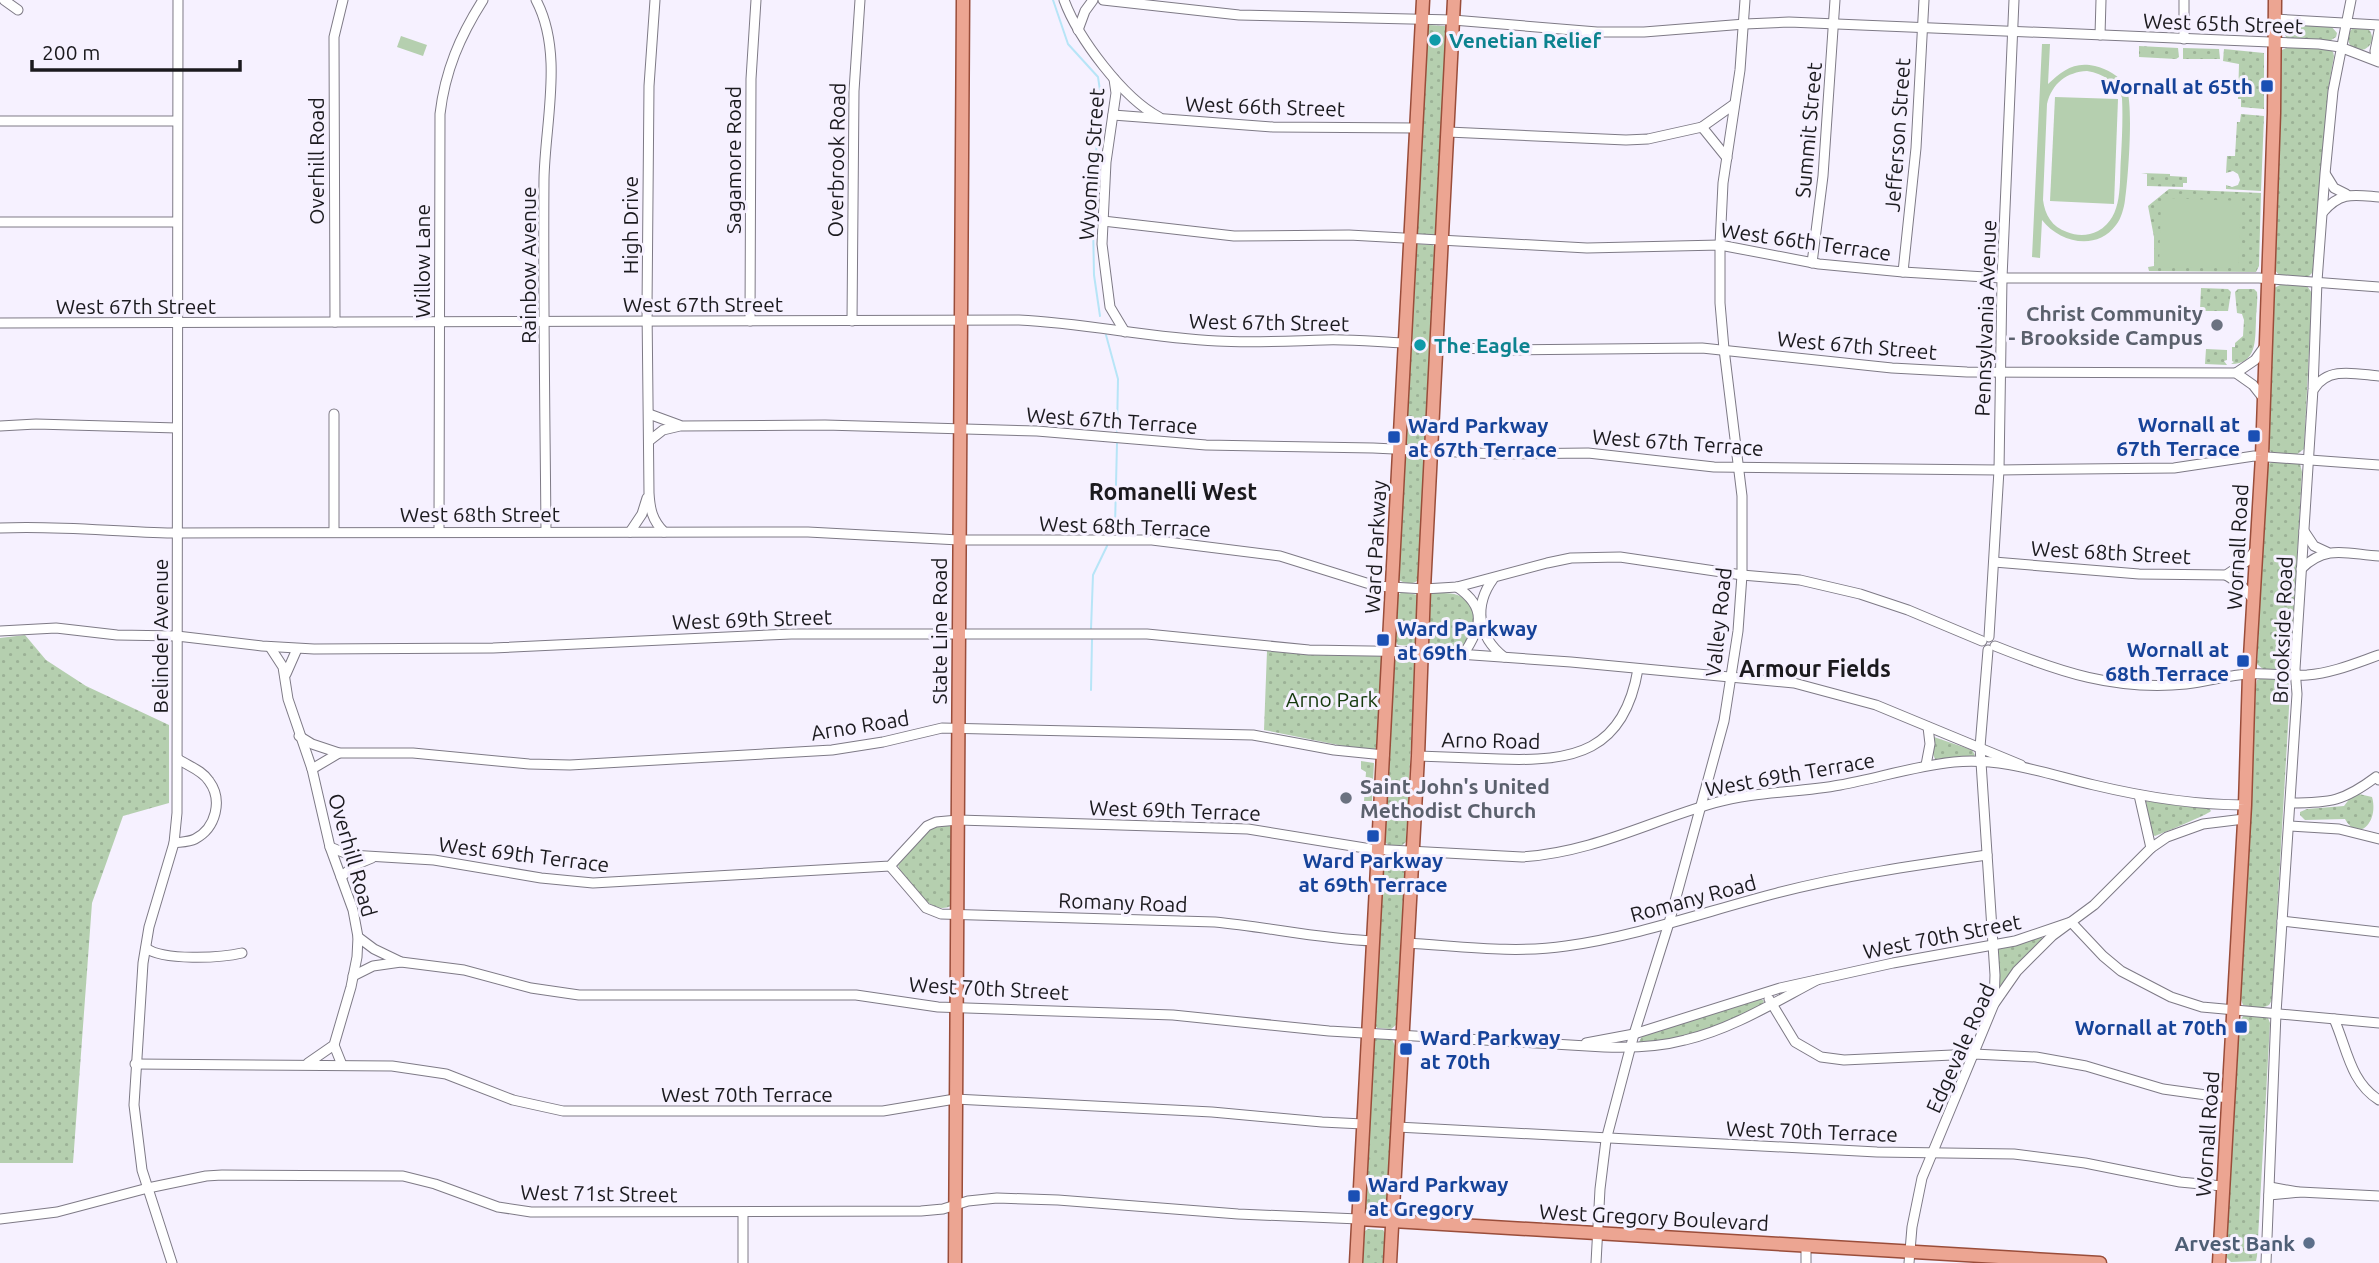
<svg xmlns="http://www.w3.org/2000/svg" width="2379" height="1263" font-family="Ubuntu,sans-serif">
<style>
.grass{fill:url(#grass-dots)}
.pitch{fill:#b5cfaf;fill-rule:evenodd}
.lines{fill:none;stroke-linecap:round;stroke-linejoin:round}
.stream{stroke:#b7e5f7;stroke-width:2}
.minor-casing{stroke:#7e7a86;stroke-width:11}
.major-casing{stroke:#9a4d3a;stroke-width:15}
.minor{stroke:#fff;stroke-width:9}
.major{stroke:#eca592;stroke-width:12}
.culture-dot{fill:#0f9aa8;stroke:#f6f1ff;stroke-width:2.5}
.transit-dot{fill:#1a4fb4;stroke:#f6f1ff;stroke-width:2.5}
.worship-dot{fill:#6b7280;stroke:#f6f1ff;stroke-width:2.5}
.service-dot{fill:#5c6f8a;stroke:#f6f1ff;stroke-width:2.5}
.labels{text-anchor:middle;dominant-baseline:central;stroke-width:6;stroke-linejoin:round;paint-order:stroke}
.street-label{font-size:21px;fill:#1b1a1e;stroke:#f6f1ff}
.culture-label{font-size:21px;font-weight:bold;fill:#0d838f;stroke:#f6f1ff;text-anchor:start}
.transit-label{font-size:21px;font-weight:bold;fill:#164399;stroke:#f6f1ff;text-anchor:end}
.worship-label{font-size:21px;font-weight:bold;fill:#5b616d;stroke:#f6f1ff;text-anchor:end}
.park-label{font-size:21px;fill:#153a0d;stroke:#f6f1ff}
.service-label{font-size:21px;font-weight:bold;fill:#4e5e75;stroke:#f6f1ff;text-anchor:end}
.neighbourhood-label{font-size:23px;font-weight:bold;fill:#1b1a1e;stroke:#f6f1ff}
</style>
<defs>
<pattern id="grass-dots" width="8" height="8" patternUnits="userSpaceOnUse" patternTransform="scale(1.75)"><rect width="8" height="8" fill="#b5cfaf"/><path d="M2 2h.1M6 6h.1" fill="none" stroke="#9bb196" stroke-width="1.8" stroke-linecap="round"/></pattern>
</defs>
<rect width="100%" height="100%" fill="#f6f1ff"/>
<!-- grass -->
<g class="grass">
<path d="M 2287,24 L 2331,26 L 2337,33 L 2336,37 L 2328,42 L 2287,39 L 2283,31 L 2284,26 Z"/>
<path d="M 1430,25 L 1445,26 L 1447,30 L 1437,234 L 1432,236 L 1416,234 L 1428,26 Z"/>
<circle cx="2360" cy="38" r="12"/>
<path d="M 2139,46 L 2178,48 L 2179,57 L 2176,59 L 2139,57 Z"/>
<path d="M 2288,47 L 2330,49 L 2333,52 L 2334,56 L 2328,90 L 2314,271 L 2308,277 L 2280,276 L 2274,269 L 2282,50 Z"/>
<path d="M 2183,48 L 2219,49 L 2220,59 L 2183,59 Z"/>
<path d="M 2224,49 L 2264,53 L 2264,109 L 2241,107 L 2241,99 L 2238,99 L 2239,64 L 2223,61 Z"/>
<path d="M 2241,114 L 2264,116 L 2261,191 L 2226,189 L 2226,185 L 2232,187 L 2238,185 L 2240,180 L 2238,174 L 2233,171 L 2226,173 L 2227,156 L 2235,156 L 2237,122 L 2240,122 Z"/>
<path d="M 2141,173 L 2170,174 L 2170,176 L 2187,177 L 2187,183 L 2183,183 L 2183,187 L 2147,186 L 2147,174 Z"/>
<path d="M 2169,189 L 2261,193 L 2259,266 L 2256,272 L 2149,271 L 2148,267 L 2154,266 L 2154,237 L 2148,206 Z"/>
<path d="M 1418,244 L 1433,245 L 1436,249 L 1426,443 L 1423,446 L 1405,444 L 1416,245 Z"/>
<path d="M 2282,284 L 2307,286 L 2312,293 L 2304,449 L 2296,455 L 2271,452 L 2267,446 L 2273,291 L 2274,288 Z"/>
<path d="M 2201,288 L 2228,289 L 2231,292 L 2228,311 L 2200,311 Z"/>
<path d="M 2238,289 L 2254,289 L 2257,292 C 2258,301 2256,311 2256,321 C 2255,340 2257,364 2231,364 L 2234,362 L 2232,361 L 2232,347 L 2235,347 L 2235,343 L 2243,336 L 2244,320 L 2242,314 L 2237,313 L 2235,292 Z"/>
<path d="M 2206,349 L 2227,350 L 2227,360 L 2224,361 L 2227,365 L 2205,364 Z"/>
<path d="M 1407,454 L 1425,456 L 1419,579 C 1415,585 1403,584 1398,579 L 1404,457 Z"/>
<path d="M 2274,461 L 2300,464 L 2302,472 L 2291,663 L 2283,671 L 2264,670 L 2257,664 L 2266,469 L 2270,463 Z"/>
<path d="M 1402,592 L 1418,595 L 1416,642 L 1413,646 L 1398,645 L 1394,640 L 1397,596 Z"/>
<path d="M 1434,593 C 1444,593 1458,592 1466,600 C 1480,612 1474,641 1458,648 C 1449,651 1438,649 1429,648 L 1428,646 L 1429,595 Z"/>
<path d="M 25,635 L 46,660 L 86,686 L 169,725 L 169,803 L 123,816 L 92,903 L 73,1163 L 0,1163 L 0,638 Z"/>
<path d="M 1267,651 L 1309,655 L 1380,656 L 1383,659 L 1378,748 L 1376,750 L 1363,750 L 1264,730 Z"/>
<path d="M 1396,657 L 1411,658 L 1415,664 L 1406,842 L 1401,846 L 1388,845 L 1384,841 L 1394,659 Z"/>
<path d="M 2263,678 L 2284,680 L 2289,684 L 2290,691 L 2272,1000 L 2269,1005 C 2262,1009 2251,1008 2243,1005 L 2240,997 L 2256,685 L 2257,680 Z"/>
<path d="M 1934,737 L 1972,750 L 1975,755 L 1973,757 L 1935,759 L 1933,754 Z"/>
<path d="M 1361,761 L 1374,763 L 1372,801 L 1364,801 L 1366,772 L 1361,769 Z"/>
<path d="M 2359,794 L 2372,797 C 2379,821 2359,844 2345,819 L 2305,820 L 2300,815 L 2300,812 L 2307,809 L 2344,806 L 2350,798 Z"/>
<path d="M 2146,801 L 2209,808 L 2211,811 C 2207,815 2165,832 2155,836 L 2151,834 Z"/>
<path d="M 947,824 L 954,829 L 951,906 C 930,916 912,885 900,871 L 898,865 L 930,828 L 935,825 Z"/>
<path d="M 1388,855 L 1402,856 L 1405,861 L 1396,1025 L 1391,1029 L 1377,1028 L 1374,1023 L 1383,859 Z"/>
<path d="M 2042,937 L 2042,940 L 1998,991 L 1997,950 Z"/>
<path d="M 1760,998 L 1764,1001 L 1762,1005 C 1731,1020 1673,1048 1639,1042 L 1642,1036 Z"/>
<path d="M 2244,1015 L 2268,1018 L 2270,1023 L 2257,1256 L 2256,1261 L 2231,1262 L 2225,1256 L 2239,1022 Z"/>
<path d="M 1376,1038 L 1392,1039 L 1395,1046 L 1387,1206 L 1384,1211 L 1368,1213 L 1365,1208 L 1374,1041 Z"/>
<path d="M 1368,1229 L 1383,1230 L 1385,1233 L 1384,1263 L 1362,1263 L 1365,1231 Z"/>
</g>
<!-- pitch -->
<g class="pitch">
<path d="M 401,36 L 427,45 L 423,56 L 397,47 Z"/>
<path d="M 2042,44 L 2050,44 L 2048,84 C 2062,71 2074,61 2095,66 C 2107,69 2120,76 2126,87 C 2134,103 2128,180 2125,200 C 2124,208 2121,219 2116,225 C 2096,252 2059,242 2042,220 L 2040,258 L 2032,257 ZM 2087,71 C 2104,74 2117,82 2122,98 C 2123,118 2122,138 2121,157 C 2119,182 2124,217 2098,231 C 2088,236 2077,236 2067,232 C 2052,227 2045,215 2043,200 L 2047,104 C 2052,83 2067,72 2087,71 Z"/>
<path d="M 2055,97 L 2118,99 L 2114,204 L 2050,201 Z"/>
<path d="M 2166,198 L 2241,201 L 2238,268 L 2159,267 L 2161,202 Z"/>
</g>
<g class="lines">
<!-- stream -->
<g class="stream">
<path d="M 1053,0 L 1068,44 L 1098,77 L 1101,97 L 1098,127"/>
<path d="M 1093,217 L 1097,136"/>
<path d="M 1093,224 L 1094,275 L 1100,316"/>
<path d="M 1106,335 L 1118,379 L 1117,431"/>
<path d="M 1112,534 L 1115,526 L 1117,443"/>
<path d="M 1091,629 L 1093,575 L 1107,546"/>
<path d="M 1091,690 L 1092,640"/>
</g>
<!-- minor casing -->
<g class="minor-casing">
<g id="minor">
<path d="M 4,0 L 18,10"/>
<path d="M 536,0 C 564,53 545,122 544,179 C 543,297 545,414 546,531"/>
<path d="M 655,0 L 649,86 L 647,308 L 649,493 C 650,509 652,520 664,532"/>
<path d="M 1064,0 C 1078,38 1123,98 1159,117"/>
<path d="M 1103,0 L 1239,15 L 1453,20 L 1597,32 L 1644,32 L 1745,24 L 1789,22 L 2319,44 L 2340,47 L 2379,62"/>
<path d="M 2184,0 L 2184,39"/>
<path d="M 2275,19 L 2379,25"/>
<path d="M 1078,30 L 1085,11 L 1093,0"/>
<path d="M 2100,35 L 2101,0"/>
<path d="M 2376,59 L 2375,51 L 2379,31"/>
<path d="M 1114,79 L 1116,93 L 1106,162 L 1102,244 L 1110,307 L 1125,332"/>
<path d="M 1113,115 L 1273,127 L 1416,128"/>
<path d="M 0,121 L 177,121"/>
<path d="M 1702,127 L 1733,105"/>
<path d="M 1448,132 L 1626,140 L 1648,139 L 1702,127 L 1727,158"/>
<path d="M 2326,175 L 2334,188 L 2346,194"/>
<path d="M 2323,212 C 2341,191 2354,195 2379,197"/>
<path d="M 1103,221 L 1234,236 L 1349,235 L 1587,248 L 1720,245 L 1819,264 L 1903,272 L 2002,278 L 2259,278 L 2379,287"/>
<path d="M 0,222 L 177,222"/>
<path d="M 1812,263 L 1823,176 L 1835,0"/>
<path d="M 1903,272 L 1916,148 L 1924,0"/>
<path d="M 750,321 L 751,79 L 756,0"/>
<path d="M 852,321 L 854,91 L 860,0"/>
<path d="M 335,322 L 334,37 L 343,0"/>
<path d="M 0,323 L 1019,320 C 1086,323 1150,338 1217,341 C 1253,343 1288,341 1324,340 C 1351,339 1378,342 1404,343"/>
<path d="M 1436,347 L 1510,350 L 1702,348 L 1892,368 L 1967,372 L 2236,373 L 2253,385 L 2264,399"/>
<path d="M 2236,373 L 2255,360 L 2265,346"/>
<path d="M 2314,389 C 2328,366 2356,374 2379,376"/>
<path d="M 649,414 L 679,425"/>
<path d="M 0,426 L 36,424 L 177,428"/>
<path d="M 649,441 L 663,430 L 680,426 L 825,425 L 1037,431 L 1206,445 L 1373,448 L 1498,454 L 1588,453 L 1714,467 L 1999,470 L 2174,468 L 2254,456 L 2379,465"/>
<path d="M 0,528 C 58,525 115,532 173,533 L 808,532 L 959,540 L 1152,540 L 1280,556 L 1376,586 L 1424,589 L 1457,587 L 1547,563 L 1571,558 L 1620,557 L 1742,575 L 1800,580 L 1860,594 L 1908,610 L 1982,641"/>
<path d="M 2304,531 L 2314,546 L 2327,552"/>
<path d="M 334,532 L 334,414"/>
<path d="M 439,532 L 440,114 C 445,71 460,36 483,0"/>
<path d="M 630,532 L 642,514 L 647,498"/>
<path d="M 1994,562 L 2139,574 L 2226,575 L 2247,561 L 2256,549"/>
<path d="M 2301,569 C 2326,544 2347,554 2379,556"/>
<path d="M 2226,575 L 2240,584 L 2253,599"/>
<path d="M 1493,579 C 1474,605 1477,636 1504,657"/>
<path d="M 1457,587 C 1488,608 1481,628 1463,655"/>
<path d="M 0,631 L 56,628 L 117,635 L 177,636 L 262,646 L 314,649 L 493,648 L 791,634 L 1147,634 L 1309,650 L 1430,652 L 1571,662 L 1794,683 L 1876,705 L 2021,765"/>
<path d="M 1989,637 L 1999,470 L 2002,278 L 2014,0"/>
<path d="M 1995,646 C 2060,672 2115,691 2186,684 C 2207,682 2228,675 2249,674 C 2268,673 2288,676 2307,675 C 2333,673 2356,663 2379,655"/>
<path d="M 270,647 L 283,667 L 288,699 L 312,769 L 330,847 L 353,910 L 358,937 L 357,957 L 351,987 L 334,1045 L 308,1063"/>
<path d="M 1988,650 L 1980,747 L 1995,975 L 1994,1004"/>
<path d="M 286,674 L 297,649"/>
<path d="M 299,736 L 312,744 L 339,753 L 413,753 L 529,764 L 570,765 L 832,750 L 883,742 L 942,728 L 1253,735 L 1334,750 L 1384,755"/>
<path d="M 1418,756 C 1445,757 1472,758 1499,759 C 1574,762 1624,752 1638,669"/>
<path d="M 1926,765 L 1930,744 L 1928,727"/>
<path d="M 312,769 L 339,753"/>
<path d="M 2139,795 L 2151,848"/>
<path d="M 2291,803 C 2331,803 2344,801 2376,777 L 2379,780"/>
<path d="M 2290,826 L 2339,829 L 2379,839"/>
<path d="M 174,843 C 181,842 189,842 195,839 C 216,828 223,800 209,781 C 202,770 188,766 178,759"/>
<path d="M 330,847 L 350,855 L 434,860 L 541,878 L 593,883 L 890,866 L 927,826 L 936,822 L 958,820 L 1248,829 L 1371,849 L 1522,857 C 1594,852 1647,822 1714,803 C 1755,791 1798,793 1840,785 C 1878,778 1915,766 1954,762 C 2002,757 2047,774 2094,785 C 2144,797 2194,805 2245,805"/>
<path d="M 890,866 L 926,908 L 941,914 L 1215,922 C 1268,927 1320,939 1374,941"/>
<path d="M 341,877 L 355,865 L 372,858"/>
<path d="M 2282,921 L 2379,932"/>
<path d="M 358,937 L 374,949 L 401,962 L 464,970 L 531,988 L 579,995 L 856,995 L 938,1007 L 1173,1015 L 1329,1031 L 1604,1047 C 1631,1048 1659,1047 1685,1040 C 1732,1029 1775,1002 1817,980"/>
<path d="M 1407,943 C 1459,946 1514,954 1566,946 C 1638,936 1707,911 1777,893 C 1846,875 1917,865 1987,855"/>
<path d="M 146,948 C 163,961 221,958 242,953"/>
<path d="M 353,976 L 373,966 L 401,962"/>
<path d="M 1769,999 L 1795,1042 L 1821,1057 L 1844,1060 L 1974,1054 L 2036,1057 L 2086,1066 L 2163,1089 L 2228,1098"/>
<path d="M 2334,1019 C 2347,1048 2350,1082 2379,1100"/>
<path d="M 1586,1043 L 1634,1034 L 1780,988 L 1893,963 L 2015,941 L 2071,922 L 2103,956 L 2121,971 L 2171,997 L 2202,1007 L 2379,1023"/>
<path d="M 334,1045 L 342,1065"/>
<path d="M 135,1064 L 392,1066 L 446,1074 L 513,1100 L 563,1111 L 883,1111 L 955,1099 L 1212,1112 L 1322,1122 L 1363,1124"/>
<path d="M 1397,1127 L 1877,1152 L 2014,1154 L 2085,1163 L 2180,1182 L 2222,1186"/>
<path d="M 2270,1187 L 2298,1192"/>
<path d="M 2269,1195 L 2300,1192 L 2379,1196"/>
<path d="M 0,1219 L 57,1212 L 148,1188 L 206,1176 L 222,1175 L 403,1176 L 435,1184 L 498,1207 L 531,1212 L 921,1211 L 943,1209 L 968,1201 L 997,1198 L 1058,1200 L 1238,1214 L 1359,1219"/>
<path d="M 172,1263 L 142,1170 L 134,1105 L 143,963 L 149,927 L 174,843 L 177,813 L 178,0"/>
<path d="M 743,1263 L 743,1212"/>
<path d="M 1596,1263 L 1600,1189 L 1606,1140 L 1634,1034 L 1669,923 L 1724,721 L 1738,631 L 1742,575 L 1742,496 L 1724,349 L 1720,303 L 1720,245 L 1723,183 L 1740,70 L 1745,0"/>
<path d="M 1806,1263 L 1806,1245"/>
<path d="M 1909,1263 L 1912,1227 L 1922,1178 L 1994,1004 L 2017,971 L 2052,936 L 2094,905 L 2151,848 L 2167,837 L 2203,824 L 2244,819"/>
<path d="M 2266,1263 L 2276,1013 L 2297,694 L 2295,669 L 2313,389 L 2317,281 L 2325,174 L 2333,91 L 2351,0"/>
</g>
</g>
<!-- major casing -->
<g class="major-casing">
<g id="major">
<path d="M 1359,1219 L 2100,1263"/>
<path d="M 955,1263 L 963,0"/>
<path d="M 1356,1263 L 1423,0"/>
<path d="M 1390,1263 L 1418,756 L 1424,589 L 1454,0"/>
<path d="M 2219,1263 L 2245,805 L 2249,674 L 2262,456 L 2274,113 L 2275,0"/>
</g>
</g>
<!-- minor -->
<use href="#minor" class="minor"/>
<!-- major -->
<use href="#major" class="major"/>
</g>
<!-- markers -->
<g class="culture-dot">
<circle cx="1435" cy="40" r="7"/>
<circle cx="1420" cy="345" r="7"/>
</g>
<g class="transit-dot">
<rect x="2260" y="79" width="14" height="14" rx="3.5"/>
<rect x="2247" y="429" width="14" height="14" rx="3.5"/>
<rect x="1387" y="430" width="14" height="14" rx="3.5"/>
<rect x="1376" y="633" width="14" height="14" rx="3.5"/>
<rect x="2236" y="654" width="14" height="14" rx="3.5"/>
<rect x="1366" y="829" width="14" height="14" rx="3.5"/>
<rect x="2234" y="1020" width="14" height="14" rx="3.5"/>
<rect x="1399" y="1042" width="14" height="14" rx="3.5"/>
<rect x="1347" y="1189" width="14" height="14" rx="3.5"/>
</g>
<g class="worship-dot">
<circle cx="2217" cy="325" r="7"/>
<circle cx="1346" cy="798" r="7"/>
</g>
<circle class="service-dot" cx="2309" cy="1243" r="7"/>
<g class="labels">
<!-- street labels -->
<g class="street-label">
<text transform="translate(2223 23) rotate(2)">West 65th Street</text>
<text transform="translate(1265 106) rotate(2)">West 66th Street</text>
<text transform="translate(1808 130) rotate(-85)">Summit Street</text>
<text transform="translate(1897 135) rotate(-86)">Jefferson Street</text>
<text transform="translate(733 160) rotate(-90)">Sagamore Road</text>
<text transform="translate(836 160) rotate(-89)">Overbrook Road</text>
<text transform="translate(316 161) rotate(-90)">Overhill Road</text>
<text transform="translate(1091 164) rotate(-86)">Wyoming Street</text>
<text transform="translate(630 225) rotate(-90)">High Drive</text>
<text transform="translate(1806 241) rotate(8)">West 66th Terrace</text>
<text transform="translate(422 261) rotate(-90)">Willow Lane</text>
<text transform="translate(528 265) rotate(-90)">Rainbow Avenue</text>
<text x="703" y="304">West 67th Street</text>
<text x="136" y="306">West 67th Street</text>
<text transform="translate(1985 318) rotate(-88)">Pennsylvania Avenue</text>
<text transform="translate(1269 322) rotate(1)">West 67th Street</text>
<text transform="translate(1857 345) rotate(5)">West 67th Street</text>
<text transform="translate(1112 420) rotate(4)">West 67th Terrace</text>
<text transform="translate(1678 442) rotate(4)">West 67th Terrace</text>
<text x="480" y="514">West 68th Street</text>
<text transform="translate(1125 526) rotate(2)">West 68th Terrace</text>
<text transform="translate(1375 547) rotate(-87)">Ward Parkway</text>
<text transform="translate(2237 547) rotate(-87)">Wornall Road</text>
<text transform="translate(2111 552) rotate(3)">West 68th Street</text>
<text transform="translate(752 619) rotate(-2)">West 69th Street</text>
<text transform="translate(1718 622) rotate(-84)">Valley Road</text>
<text transform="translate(2282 630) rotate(-88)">Brookside Road</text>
<text transform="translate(939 631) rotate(-90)">State Line Road</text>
<text transform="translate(160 636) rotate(-90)">Belinder Avenue</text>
<text transform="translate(860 725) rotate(-9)">Arno Road</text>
<text transform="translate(1491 740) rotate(1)">Arno Road</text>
<text transform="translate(1790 774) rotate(-10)">West 69th Terrace</text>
<text transform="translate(1175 810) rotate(2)">West 69th Terrace</text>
<text transform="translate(524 854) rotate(7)">West 69th Terrace</text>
<text transform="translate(353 855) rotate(74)">Overhill Road</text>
<text transform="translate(1693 898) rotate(-15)">Romany Road</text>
<text transform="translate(1123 902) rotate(2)">Romany Road</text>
<text transform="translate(1942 936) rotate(-11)">West 70th Street</text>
<text transform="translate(989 988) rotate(3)">West 70th Street</text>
<text transform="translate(1960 1048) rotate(-66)">Edgevale Road</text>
<text x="747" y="1094">West 70th Terrace</text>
<text transform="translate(1812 1131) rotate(2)">West 70th Terrace</text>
<text transform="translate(2207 1134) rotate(-86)">Wornall Road</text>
<text transform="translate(599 1193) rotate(1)">West 71st Street</text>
<text transform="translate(1654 1217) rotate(3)">West Gregory Boulevard</text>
</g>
<!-- culture labels -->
<g class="culture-label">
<text x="1449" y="40">Venetian Relief</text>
<text x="1434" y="345">The Eagle</text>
</g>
<!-- transit labels -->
<g class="transit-label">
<text x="2253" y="86">Wornall at 65th</text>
<text x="2240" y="424">Wornall at<tspan x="2240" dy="24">67th Terrace</tspan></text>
<text x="1408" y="425" text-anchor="start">Ward Parkway<tspan x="1408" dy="24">at 67th Terrace</tspan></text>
<text x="1397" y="628" text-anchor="start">Ward Parkway<tspan x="1397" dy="24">at 69th</tspan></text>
<text x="2229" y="649">Wornall at<tspan x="2229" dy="24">68th Terrace</tspan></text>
<text x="1373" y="860" text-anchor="middle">Ward Parkway<tspan x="1373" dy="24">at 69th Terrace</tspan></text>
<text x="2227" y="1027">Wornall at 70th</text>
<text x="1420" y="1037" text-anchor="start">Ward Parkway<tspan x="1420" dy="24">at 70th</tspan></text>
<text x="1368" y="1184" text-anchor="start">Ward Parkway<tspan x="1368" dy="24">at Gregory</tspan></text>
</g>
<!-- worship labels -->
<g class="worship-label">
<text x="2203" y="313">Christ Community<tspan x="2203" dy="24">- Brookside Campus</tspan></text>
<text x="1360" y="786" text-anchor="start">Saint John's United<tspan x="1360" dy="24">Methodist Church</tspan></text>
</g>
<!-- park labels -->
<g class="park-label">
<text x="1332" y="699">Arno Park</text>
</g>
<!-- service labels -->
<g class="service-label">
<text x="2295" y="1243">Arvest Bank</text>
</g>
<!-- neighbourhood labels -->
<g class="neighbourhood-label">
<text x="1173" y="491">Romanelli West</text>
<text x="1815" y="668">Armour Fields</text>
</g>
</g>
<!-- scale -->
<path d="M32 60v10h208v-10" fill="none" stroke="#1b1a1e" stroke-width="3.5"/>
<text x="42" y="60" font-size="21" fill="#1b1a1e" stroke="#f6f1ff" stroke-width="5" paint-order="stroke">200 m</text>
</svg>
